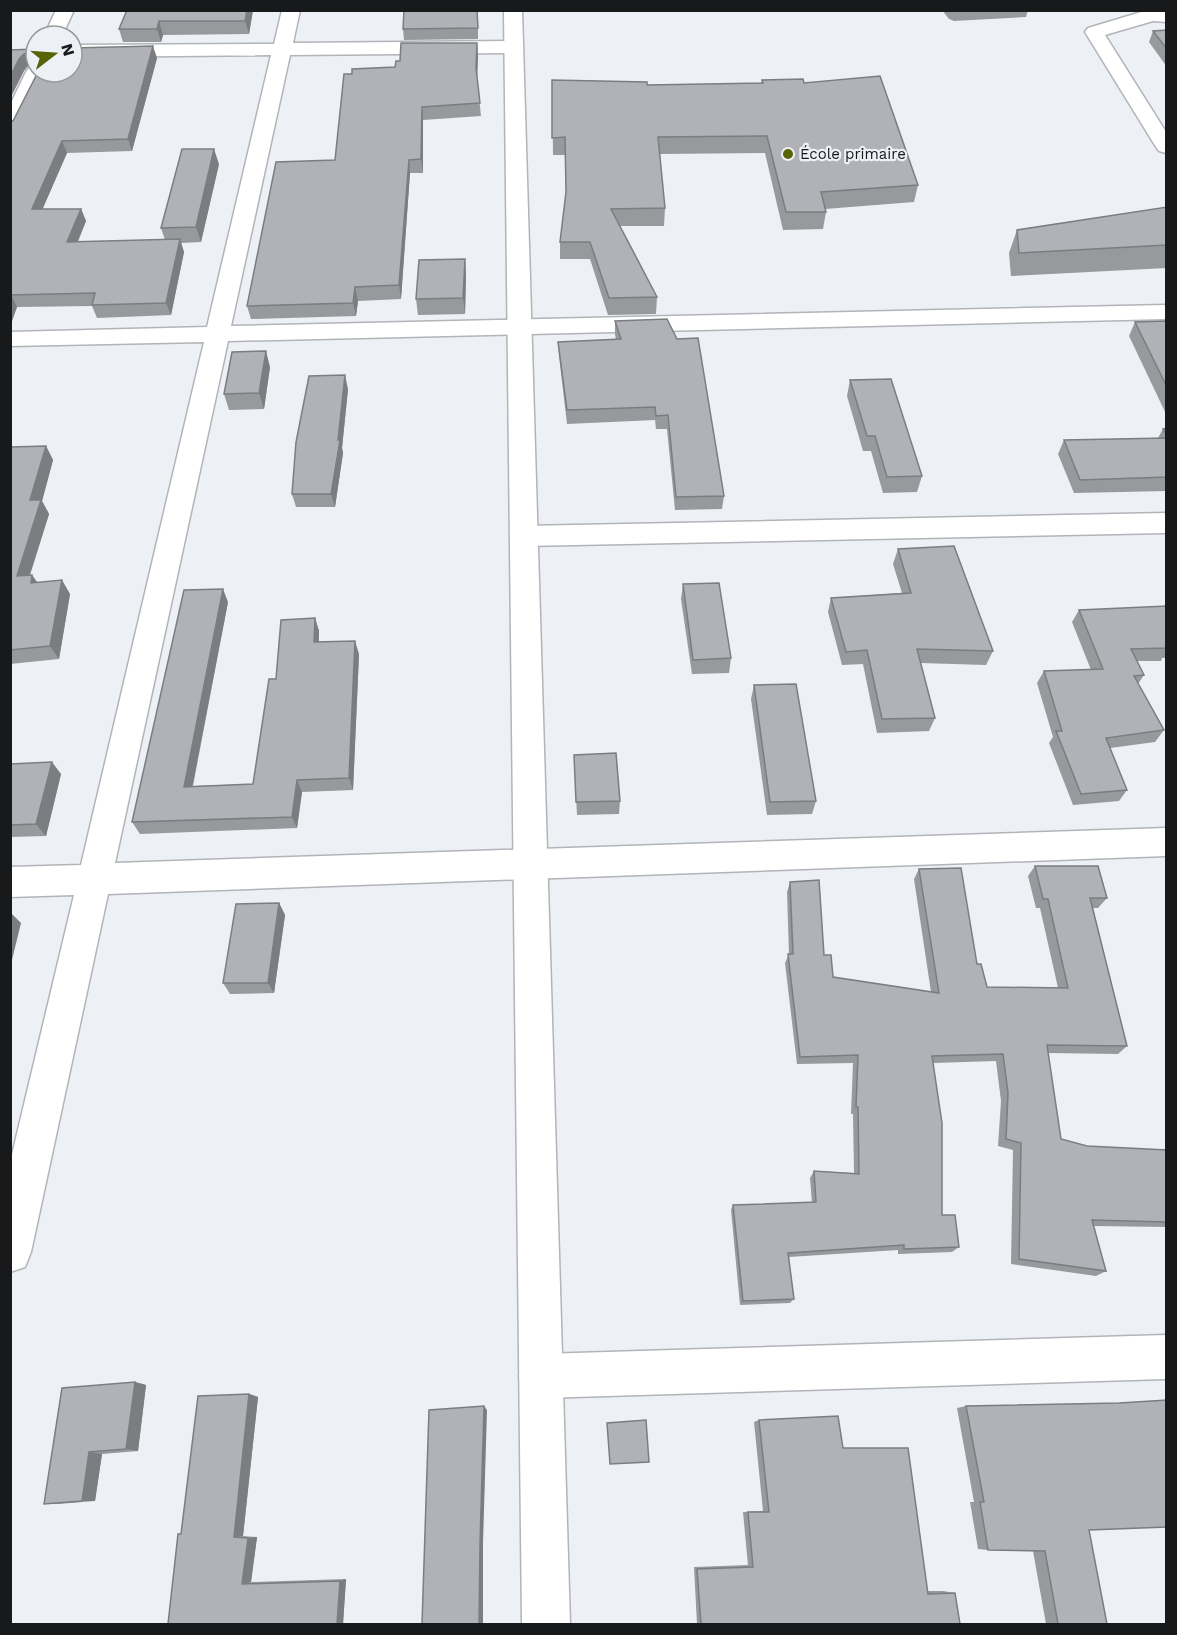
<svg xmlns="http://www.w3.org/2000/svg" width="1177" height="1635" font-family="'Work Sans',sans-serif">
<style>
.lines{fill:none;stroke-linecap:round;stroke-linejoin:round}
.minor-casing{stroke:#b2b4b9;stroke-width:3}
.tertiary-casing{stroke:#b2b4b9;stroke-width:3}
.minor{fill:#fff;fill-rule:evenodd}
.tertiary{fill:#fff;fill-rule:evenodd}
.wall{fill:#97999d}
.shaded-wall{fill:#7b7d80}
.building{fill:#b0b2b7;stroke:#7b7d80;stroke-width:1.5}
.poi-dot{fill:#576306;stroke:#edf0f5;stroke-width:2}
.labels{text-anchor:middle;dominant-baseline:central;stroke-width:4.5;stroke-linejoin:round;paint-order:stroke}
.far-poi-label{font-size:15px;fill:#18191b;stroke:#edf0f5;text-anchor:start}
</style>
<rect width="100%" height="100%" fill="#edf0f5"/>
<g class="lines">
<!-- minor casing -->
<g class="minor-casing">
<g id="minor">
<path d="M 56,10 L 74,10 L 62,36 L 44,36 Z"/>
<path d="M 282,10 L 300,10 L 293,43 L 513,41 L 520,43 L 522,47 L 520,51 L 513,53 L 290,55 L 231,326 L 1166,305 L 1166,319 L 228,341 L 115,863 L 1166,828 L 1166,856 L 108,894 L 31,1252 L 25,1267 L 10,1272 L 10,1163 L 74,895 L 10,897 L 10,867 L 81,865 L 204,342 L 10,346 L 10,332 L 207,327 L 271,55 L 72,57 L 72,45 L 274,44 Z"/>
<path d="M 1148,10 L 1166,12 L 1166,22 L 1153,21 L 1105,35 L 1166,132 L 1166,153 L 1159,151 L 1156,147 L 1085,32 L 1088,28 Z"/>
<path d="M 36,66 L 36,72 L 46,72 L 20,127 L 17,131 L 10,133 L 10,105 L 26,72 L 29,68 Z"/>
<path d="M 1166,513 L 1166,533 L 524,546 L 514,543 L 510,536 L 514,529 L 524,526 Z"/>
<path d="M 1166,1335 L 1166,1379 L 541,1398 L 526,1391 L 519,1376 L 526,1361 L 541,1354 Z"/>
</g>
</g>
<!-- tertiary casing -->
<g class="tertiary-casing">
<path id="tertiary" d="M 504,10 L 522,10 L 570,1624 L 522,1624 Z"/>
</g>
<!-- minor -->
<use href="#minor" class="minor"/>
<!-- tertiary -->
<use href="#tertiary" class="tertiary"/>
</g>
<!-- wall -->
<g class="wall">
<path d="M 127,10 L 253,10 L 249,34 L 163,35 L 161,42 L 123,42 L 119,29 Z"/>
<path d="M 478,10 L 478,39 L 404,40 L 403,29 Z"/>
<path d="M 942,10 L 1028,10 L 1026,17 L 954,21 L 949,19 Z"/>
<path d="M 1167,30 L 1167,67 L 1149,42 L 1153,31 Z"/>
<path d="M 477,43 L 478,56 L 477,78 L 481,116 L 423,120 L 423,173 L 410,173 L 401,299 L 358,301 L 356,316 L 251,319 L 247,306 L 335,160 L 352,74 L 395,67 L 400,61 Z"/>
<path d="M 157,58 L 132,151 L 67,153 L 42,209 L 81,209 L 86,221 L 78,242 L 165,240 L 161,228 L 219,164 L 201,242 L 181,243 L 184,252 L 171,315 L 97,318 L 92,306 L 17,307 L 10,324 L 10,121 Z"/>
<path d="M 552,80 L 647,85 L 761,83 L 762,80 L 804,83 L 918,185 L 914,202 L 825,209 L 826,212 L 823,229 L 783,230 L 765,153 L 659,154 L 665,208 L 664,226 L 620,226 L 657,297 L 656,314 L 608,315 L 590,259 L 560,259 L 560,242 L 566,192 L 565,155 L 553,155 Z"/>
<path d="M 1167,207 L 1167,268 L 1011,276 L 1009,253 L 1017,230 Z"/>
<path d="M 465,259 L 466,275 L 465,314 L 418,315 L 416,299 Z"/>
<path d="M 615,321 L 724,496 L 722,509 L 675,510 L 667,429 L 656,429 L 655,420 L 567,424 L 559,356 L 558,342 L 616,340 L 615,334 Z"/>
<path d="M 1167,321 L 1167,416 L 1129,336 L 1135,322 Z"/>
<path d="M 270,367 L 264,409 L 229,410 L 224,394 Z"/>
<path d="M 850,380 L 922,476 L 917,492 L 883,493 L 871,451 L 863,451 L 847,396 Z"/>
<path d="M 348,389 L 342,448 L 343,453 L 335,507 L 296,507 L 292,494 Z"/>
<path d="M 1167,428 L 1167,491 L 1074,493 L 1058,454 L 1064,440 L 1158,438 L 1163,429 Z"/>
<path d="M 46,446 L 53,460 L 42,501 L 49,514 L 30,575 L 32,575 L 37,582 L 70,594 L 59,659 L 10,664 L 10,447 Z"/>
<path d="M 898,549 L 993,651 L 986,665 L 920,663 L 935,718 L 929,731 L 877,733 L 863,664 L 842,665 L 828,612 L 831,598 L 902,593 L 893,564 Z"/>
<path d="M 683,584 L 731,658 L 729,673 L 692,674 L 681,599 Z"/>
<path d="M 228,602 L 193,786 L 253,784 L 276,679 L 315,618 L 319,631 L 319,642 L 359,654 L 353,790 L 302,792 L 297,828 L 140,834 L 132,822 Z"/>
<path d="M 1167,606 L 1167,658 L 1162,658 L 1161,661 L 1137,661 L 1144,675 L 1138,684 L 1164,730 L 1155,742 L 1110,748 L 1127,790 L 1119,801 L 1073,805 L 1049,743 L 1053,737 L 1037,683 L 1044,671 L 1091,670 L 1072,622 L 1079,610 Z"/>
<path d="M 754,685 L 816,801 L 812,814 L 767,815 L 751,699 Z"/>
<path d="M 574,755 L 620,801 L 619,814 L 577,815 Z"/>
<path d="M 10,764 L 61,774 L 46,836 L 10,837 Z"/>
<path d="M 1035,866 L 1107,898 L 1098,908 L 1093,908 L 1127,1046 L 1118,1054 L 1048,1053 L 1061,1139 L 1087,1146 L 1167,1150 L 1167,1227 L 1093,1226 L 1106,1271 L 1096,1276 L 1011,1264 L 1013,1150 L 998,1146 L 1001,1101 L 996,1061 L 933,1063 L 942,1215 L 959,1247 L 952,1252 L 898,1254 L 898,1250 L 789,1257 L 794,1299 L 790,1303 L 740,1305 L 731,1210 L 733,1205 L 812,1203 L 810,1178 L 814,1171 L 854,1173 L 853,1114 L 851,1114 L 853,1063 L 797,1064 L 785,963 L 789,954 L 787,892 L 790,882 L 824,955 L 833,977 L 931,992 L 914,879 L 919,869 L 977,964 L 987,987 L 1058,988 L 1040,908 L 1036,908 L 1028,876 Z"/>
<path d="M 279,903 L 285,915 L 274,993 L 230,994 L 223,983 Z"/>
<path d="M 135,1382 L 146,1385 L 138,1451 L 102,1454 L 95,1501 L 58,1504 L 44,1504 Z"/>
<path d="M 249,1394 L 258,1397 L 243,1536 L 257,1537 L 251,1582 L 346,1579 L 343,1624 L 168,1624 Z"/>
<path d="M 966,1406 L 1089,1530 L 1107,1624 L 1046,1624 L 1033,1551 L 988,1550 L 978,1549 L 970,1502 L 974,1502 L 957,1408 Z"/>
<path d="M 759,1420 L 843,1448 L 927,1591 L 943,1591 L 955,1593 L 960,1624 L 697,1624 L 694,1567 L 748,1565 L 743,1512 L 763,1511 L 754,1422 Z"/>
</g>
<!-- shaded-wall -->
<g class="shaded-wall">
<path d="M 247,10 L 253,10 L 249,34 L 245,21 Z"/>
<path d="M 159,21 L 163,35 L 161,42 L 157,29 Z"/>
<path d="M 477,43 L 478,56 L 477,80 L 476,68 Z"/>
<path d="M 153,46 L 157,58 L 132,151 L 128,139 Z"/>
<path d="M 33,52 L 36,64 L 28,66 L 24,71 L 10,99 L 10,77 L 19,59 L 24,54 Z"/>
<path d="M 422,107 L 423,120 L 423,173 L 421,159 Z"/>
<path d="M 62,141 L 67,153 L 37,222 L 32,209 Z"/>
<path d="M 214,149 L 219,164 L 201,242 L 196,227 Z"/>
<path d="M 409,160 L 410,173 L 401,299 L 399,285 Z"/>
<path d="M 81,209 L 86,221 L 72,254 L 67,242 Z"/>
<path d="M 180,239 L 184,252 L 171,315 L 166,303 Z"/>
<path d="M 465,259 L 466,275 L 465,314 L 463,298 Z"/>
<path d="M 355,287 L 358,301 L 356,316 L 353,303 Z"/>
<path d="M 11,295 L 17,307 L 11,324 L 10,323 Z"/>
<path d="M 266,351 L 270,367 L 264,409 L 259,393 Z"/>
<path d="M 345,375 L 348,389 L 342,448 L 343,453 L 335,507 L 331,494 Z"/>
<path d="M 46,446 L 53,460 L 42,501 L 49,514 L 25,590 L 17,576 L 30,500 Z"/>
<path d="M 32,575 L 41,588 L 31,583 Z"/>
<path d="M 62,580 L 70,594 L 59,659 L 50,646 Z"/>
<path d="M 223,589 L 228,602 L 190,798 L 184,787 Z"/>
<path d="M 315,618 L 319,631 L 318,655 L 314,642 Z"/>
<path d="M 355,641 L 359,654 L 353,790 L 349,778 Z"/>
<path d="M 52,762 L 61,774 L 46,836 L 36,824 Z"/>
<path d="M 297,780 L 302,792 L 297,828 L 292,817 Z"/>
<path d="M 279,903 L 285,915 L 274,993 L 268,983 Z"/>
<path d="M 10,912 L 21,923 L 10,968 Z"/>
<path d="M 135,1382 L 146,1385 L 138,1451 L 126,1449 Z"/>
<path d="M 249,1394 L 258,1397 L 243,1536 L 234,1537 Z"/>
<path d="M 484,1406 L 487,1410 L 483,1543 L 483,1624 L 479,1624 L 480,1544 Z"/>
<path d="M 89,1452 L 102,1454 L 95,1501 L 82,1501 Z"/>
<path d="M 257,1537 L 251,1582 L 242,1584 L 248,1538 Z"/>
<path d="M 346,1579 L 343,1624 L 337,1624 L 340,1581 Z"/>
</g>
<!-- building -->
<g class="building">
<path d="M 127,10 L 247,10 L 245,21 L 159,21 L 157,29 L 119,29 Z"/>
<path d="M 404,10 L 477,10 L 478,28 L 403,29 Z"/>
<path d="M 1167,30 L 1167,49 L 1153,31 Z"/>
<path d="M 401,43 L 477,43 L 476,68 L 480,103 L 422,107 L 421,159 L 409,160 L 399,285 L 355,287 L 353,303 L 247,306 L 276,162 L 335,160 L 344,74 L 352,74 L 352,69 L 395,67 L 396,61 L 400,61 Z"/>
<path d="M 153,46 L 128,139 L 62,141 L 32,209 L 81,209 L 67,242 L 180,239 L 166,303 L 92,305 L 95,293 L 10,295 L 10,121 L 13,121 L 38,72 L 72,72 L 72,48 Z"/>
<path d="M 36,49 L 36,58 L 34,58 L 33,52 L 24,54 L 19,59 L 10,77 L 10,50 Z"/>
<path d="M 880,76 L 918,185 L 821,192 L 826,212 L 786,212 L 767,136 L 658,137 L 665,208 L 611,209 L 657,297 L 609,298 L 590,242 L 560,242 L 566,192 L 565,137 L 552,138 L 552,80 L 647,82 L 647,85 L 763,83 L 762,80 L 803,79 L 804,83 Z"/>
<path d="M 182,149 L 214,149 L 196,227 L 161,228 Z"/>
<path d="M 1167,207 L 1167,245 L 1019,253 L 1017,230 Z"/>
<path d="M 465,259 L 463,298 L 416,299 L 419,260 Z"/>
<path d="M 667,319 L 677,339 L 698,338 L 724,496 L 676,497 L 668,415 L 656,416 L 655,407 L 567,410 L 558,342 L 621,339 L 615,321 Z"/>
<path d="M 1167,321 L 1167,387 L 1135,322 Z"/>
<path d="M 266,351 L 259,393 L 224,394 L 232,352 Z"/>
<path d="M 345,375 L 338,440 L 340,440 L 331,494 L 292,494 L 296,442 L 309,376 Z"/>
<path d="M 891,379 L 922,476 L 887,477 L 875,436 L 867,436 L 850,380 Z"/>
<path d="M 1167,428 L 1167,436 L 1163,429 Z"/>
<path d="M 1167,438 L 1167,477 L 1080,480 L 1064,440 Z"/>
<path d="M 46,446 L 30,500 L 41,500 L 17,576 L 32,575 L 31,583 L 62,580 L 50,646 L 10,650 L 10,447 Z"/>
<path d="M 954,546 L 993,651 L 917,649 L 935,718 L 882,719 L 867,650 L 846,652 L 831,598 L 911,593 L 898,549 Z"/>
<path d="M 719,583 L 731,658 L 693,660 L 683,584 Z"/>
<path d="M 223,589 L 184,787 L 253,784 L 269,679 L 276,679 L 281,620 L 315,618 L 314,642 L 355,641 L 349,778 L 297,780 L 292,817 L 132,822 L 184,590 Z"/>
<path d="M 1167,606 L 1167,648 L 1131,649 L 1144,675 L 1134,676 L 1164,730 L 1106,738 L 1127,790 L 1081,794 L 1056,731 L 1062,731 L 1044,671 L 1103,669 L 1079,610 Z"/>
<path d="M 796,684 L 816,801 L 770,802 L 754,685 Z"/>
<path d="M 616,753 L 620,801 L 576,802 L 574,755 Z"/>
<path d="M 52,762 L 36,824 L 10,825 L 10,764 Z"/>
<path d="M 1035,866 L 1098,866 L 1107,898 L 1090,898 L 1127,1046 L 1047,1045 L 1061,1139 L 1087,1146 L 1167,1150 L 1167,1222 L 1092,1220 L 1106,1271 L 1019,1259 L 1021,1143 L 1006,1139 L 1008,1093 L 1003,1054 L 932,1056 L 942,1123 L 942,1215 L 955,1215 L 959,1247 L 904,1249 L 904,1245 L 788,1253 L 794,1299 L 743,1301 L 733,1205 L 816,1202 L 814,1171 L 859,1174 L 858,1107 L 856,1107 L 858,1055 L 800,1057 L 788,954 L 793,954 L 790,882 L 819,880 L 824,955 L 831,955 L 833,977 L 939,993 L 919,869 L 961,868 L 977,964 L 981,964 L 987,987 L 1068,988 L 1048,899 L 1043,899 Z"/>
<path d="M 279,903 L 268,983 L 223,983 L 236,904 Z"/>
<path d="M 135,1382 L 126,1449 L 89,1452 L 82,1501 L 44,1504 L 62,1388 Z"/>
<path d="M 249,1394 L 234,1537 L 248,1538 L 242,1584 L 340,1581 L 337,1624 L 168,1624 L 178,1534 L 181,1534 L 198,1396 Z"/>
<path d="M 1167,1400 L 1167,1527 L 1089,1530 L 1107,1624 L 1058,1624 L 1045,1551 L 988,1550 L 980,1502 L 984,1502 L 966,1406 L 1119,1403 Z"/>
<path d="M 484,1406 L 480,1544 L 479,1624 L 422,1624 L 429,1410 Z"/>
<path d="M 838,1416 L 843,1448 L 908,1448 L 928,1594 L 955,1593 L 960,1624 L 701,1624 L 697,1569 L 753,1567 L 748,1512 L 769,1512 L 759,1420 Z"/>
<path d="M 646,1420 L 649,1462 L 610,1464 L 607,1423 Z"/>
</g>
<!-- markers -->
<circle class="poi-dot" cx="788" cy="154" r="6"/>
<g class="labels">
<!-- far-poi labels -->
<g class="far-poi-label">
<text x="800" y="154">École primaire</text>
</g>
</g>
<!-- border -->
<rect width="1177" height="1635" fill="none" stroke="#18191b" stroke-width="24"/>
<!-- north arrow -->
<g transform="translate(54 54) rotate(73)"><circle r="28" fill="#edf0f5" stroke="#989a9e" stroke-width="1.5"/>
<path d="M0-4.5L10 22L0 15L-10 22Z" fill="#576306"/>
<text y="-9" font-size="16" font-weight="bold" text-anchor="middle" fill="#18191b">N</text>
</g>
</svg>
